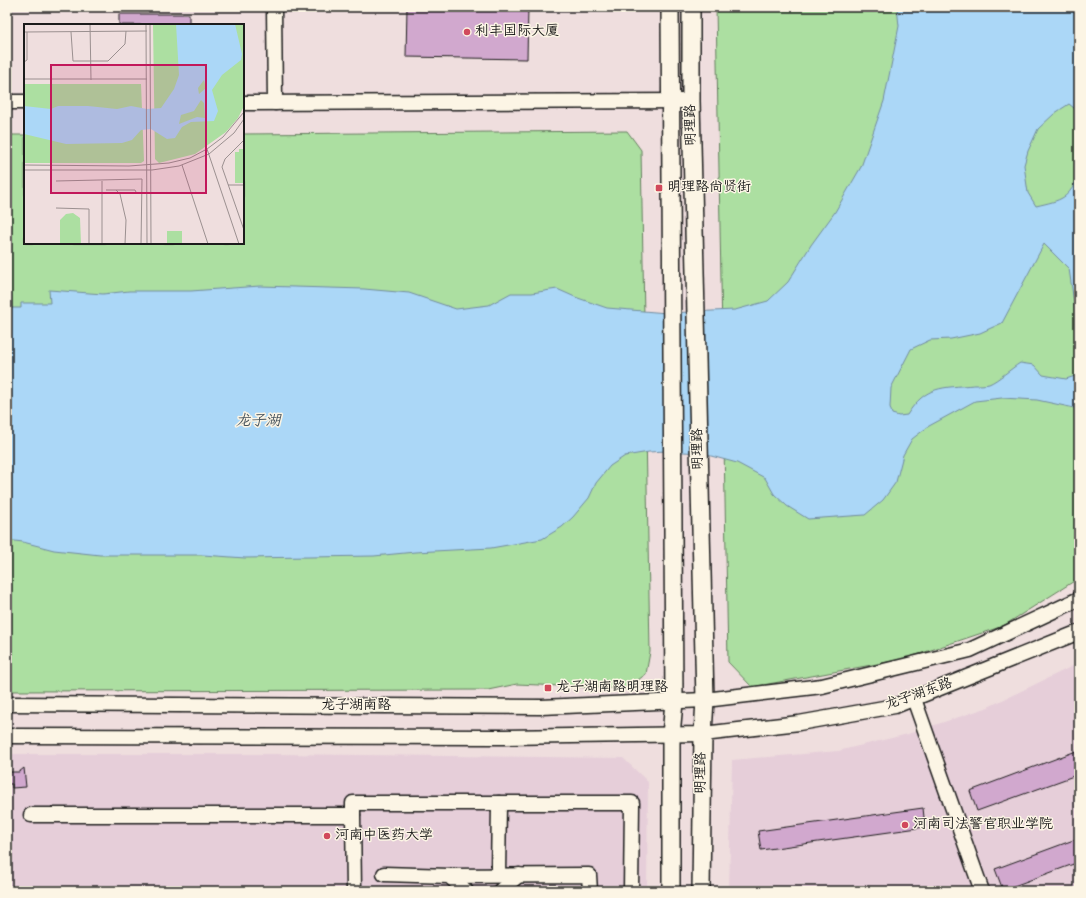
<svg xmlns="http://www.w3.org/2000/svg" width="1086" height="898" font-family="'Gochi Hand','LXGW WenKai TC',sans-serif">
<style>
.built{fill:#e6ced9}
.green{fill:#acdfa1;stroke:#647e5e}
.water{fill:#abd7f7;stroke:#728c9f}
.building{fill:#d1a8ce;stroke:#1c1c1c}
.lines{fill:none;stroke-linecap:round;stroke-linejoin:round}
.minor-casing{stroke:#1c1c1c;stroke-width:17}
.major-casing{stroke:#1c1c1c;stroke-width:20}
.minor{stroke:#fcf5e5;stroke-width:14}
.major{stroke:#fcf5e5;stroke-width:17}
.poi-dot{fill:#d1495b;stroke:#fcf5e5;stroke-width:1.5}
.labels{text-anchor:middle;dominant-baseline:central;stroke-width:3;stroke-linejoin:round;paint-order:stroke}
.poi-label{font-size:14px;fill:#1c1c1c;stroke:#fcf5e5;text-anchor:start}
.street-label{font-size:14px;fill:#1c1c1c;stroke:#fcf5e5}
.water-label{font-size:15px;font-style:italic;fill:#47545e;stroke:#fcf5e5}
.inset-road{fill:none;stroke:#9b9090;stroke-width:1}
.view{fill:#c2185b;fill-opacity:0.15;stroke:#c2185b;stroke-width:2}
.inset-edge{fill:none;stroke:#1c1c1c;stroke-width:2}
</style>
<rect width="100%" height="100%" fill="#efdede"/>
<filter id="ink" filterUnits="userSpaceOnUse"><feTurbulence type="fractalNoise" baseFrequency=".025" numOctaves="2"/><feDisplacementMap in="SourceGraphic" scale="8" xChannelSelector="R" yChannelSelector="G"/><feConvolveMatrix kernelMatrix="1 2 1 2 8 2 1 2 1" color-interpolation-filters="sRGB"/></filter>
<g filter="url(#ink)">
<!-- built -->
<g class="built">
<path d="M 1079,663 L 1079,891 L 729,891 L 732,760 L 838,751 L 908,734 L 986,708 Z"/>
<path d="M 7,754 L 275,754 L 623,758 L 648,782 L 647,891 L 7,891 Z"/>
</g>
<!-- green -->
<g class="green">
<path d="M 716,7 L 1079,7 L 1079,578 L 1003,626 L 904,659 L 752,687 L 728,662 Z"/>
<path d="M 627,131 L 641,150 L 650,652 L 646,674 L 626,689 L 517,684 L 488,690 L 7,691 L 7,135 L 25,135 L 25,243 L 243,243 L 243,134 Z"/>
</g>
<!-- water -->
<path class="water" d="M 897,7 L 1079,7 L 1079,112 L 1069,104 L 1055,113 L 1038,129 L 1028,151 L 1024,165 L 1028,193 L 1036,206 C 1062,200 1069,199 1079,174 L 1079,336 L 1069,269 L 1044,244 L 1002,323 L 980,333 L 951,339 L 930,340 L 911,349 L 891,388 L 890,407 L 892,414 L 899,416 L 907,415 C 926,385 942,388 974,385 C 979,385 985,385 989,384 C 997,381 1012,368 1020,363 L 1034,365 L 1043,375 L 1066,379 L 1075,376 L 1079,371 L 1079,409 L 1037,400 L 1002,398 L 975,401 L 929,426 L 912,439 L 903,455 L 896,482 L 883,500 L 865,515 L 808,519 L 787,506 L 774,494 L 765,478 L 737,463 L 700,453 L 666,451 L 649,452 L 625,456 L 610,466 L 596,483 L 589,498 L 573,517 L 562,527 L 542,539 L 491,548 L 415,552 L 374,556 L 245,558 L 203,555 L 100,555 L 54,550 L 23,542 L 7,540 L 7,308 L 21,308 L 21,303 L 50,303 L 49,290 L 103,294 L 129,291 L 191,291 L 260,286 L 364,289 L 409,293 L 456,309 L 489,305 L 511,293 L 532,293 L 557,289 L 575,297 L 607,308 L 667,313 L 735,310 L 768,301 L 788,282 L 811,245 L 835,212 L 861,167 L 884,101 L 899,26 Z"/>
<!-- building -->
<g class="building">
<path d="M 407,7 L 528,7 L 527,59 L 406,57 Z"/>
<rect x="119" y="14" width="70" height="11"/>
<path d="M 1079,750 L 1079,774 L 977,811 L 970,791 Z"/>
<path d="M 24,768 L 26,787 L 12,788 L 12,784 L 7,784 L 7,772 L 19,772 Z"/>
<path d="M 923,808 L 925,827 L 761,850 L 758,831 Z"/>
<path d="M 1079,838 L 1079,862 L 1003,890 L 995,869 Z"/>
</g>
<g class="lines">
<!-- minor casing -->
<g class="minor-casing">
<g id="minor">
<path d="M 274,7 L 275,103"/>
<path d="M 7,102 L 25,102"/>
<path d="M 243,103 L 691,101"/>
<path d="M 914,699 L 982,891"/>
<path d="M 7,704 L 541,707 L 705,700 L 822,686 L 970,650 L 1079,599"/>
<path d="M 7,736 L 505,737 L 703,734 L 799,723 L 895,706 L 1079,632"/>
<path d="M 31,815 L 353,815 L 353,803 L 632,803 L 631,891"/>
<path d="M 353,815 L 354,891"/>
<path d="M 384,874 L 449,876 L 466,891"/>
<path d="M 498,875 L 499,803"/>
<path d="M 449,876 L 589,875 L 590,891"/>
<path d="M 500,891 L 519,875"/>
</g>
</g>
<!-- major casing -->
<g class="major-casing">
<g id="major">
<path d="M 670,7 L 674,702 L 671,735 L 671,891"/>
<path d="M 691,7 L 691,101 L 705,700 L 703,734 L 701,891"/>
</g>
</g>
<!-- minor -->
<use href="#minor" class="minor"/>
<!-- major -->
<use href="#major" class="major"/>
</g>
</g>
<!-- markers -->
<g class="poi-dot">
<circle cx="467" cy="32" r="4"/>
<rect x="655" y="184" width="8" height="8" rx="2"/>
<rect x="544" y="684" width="8" height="8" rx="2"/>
<circle cx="905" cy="825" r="4"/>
<circle cx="327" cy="836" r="4"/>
</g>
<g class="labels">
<!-- poi labels -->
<g class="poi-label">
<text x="475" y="32">利丰国际大厦</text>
<text x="667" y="188">明理路尚贤街</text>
<text x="556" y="688">龙子湖南路明理路</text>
<text x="913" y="825">河南司法警官职业学院</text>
<text x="335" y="836">河南中医药大学</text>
</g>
<!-- street labels -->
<g class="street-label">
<text transform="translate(692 125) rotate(-91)">明理路</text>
<text transform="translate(699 449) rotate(-91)">明理路</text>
<text transform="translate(919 695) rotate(-19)">龙子湖东路</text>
<text x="356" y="706">龙子湖南路</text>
<text transform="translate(702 773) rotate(-89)">明理路</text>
</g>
<!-- water labels -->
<g class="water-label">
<text x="258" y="422">龙子湖</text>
</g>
</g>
<!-- overview -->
<g transform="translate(24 24)">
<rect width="220" height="220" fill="#efdede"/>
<path d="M 129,0 L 220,0 L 220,82 L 214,94 L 202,108 L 171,130 L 135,139 L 131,135 ZM 0,60 L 117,60 L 120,137 L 117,139 L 0,139 ZM 215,125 L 220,125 L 220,159 L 211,159 L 211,128 L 215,128 ZM 42,190 L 49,189 L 56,194 L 57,220 L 36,220 L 36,196 ZM 143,207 L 158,207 L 158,220 L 143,220 Z" fill="#acdfa1"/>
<path d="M 152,0 L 211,0 L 218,30 L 217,36 L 198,51 L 188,66 L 194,87 L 190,97 L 167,98 L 158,103 L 151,114 L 143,115 L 127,105 L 117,106 L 108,116 L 98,119 L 42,120 L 0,110 L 0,82 L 27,85 L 34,82 L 64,82 L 93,85 L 107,82 L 123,85 L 137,84 L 150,65 L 155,51 ZM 180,56 L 182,64 L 175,70 L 174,64 ZM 177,76 L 180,79 L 181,94 L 173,93 L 155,100 L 157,91 L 170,87 Z" fill="#abd7f7" fill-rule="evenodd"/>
<path class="inset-road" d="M 66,0 L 67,56M 122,0 L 123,220M 126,0 L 127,220M 0,8 L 123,7M 47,8 L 49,37 L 84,37 L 101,20 L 102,7M 0,38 L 3,36 L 3,8M 0,55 L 123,55M 220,116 L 201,135 L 198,143 L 220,206M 183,125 L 215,220M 0,141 L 105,142 L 145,139 L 166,134 L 183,125 L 199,113 L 220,88M 158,141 L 184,220M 0,146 L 128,146 L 155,142 L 185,130 L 210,109 L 220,95M 32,157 L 118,155 L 117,220M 78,157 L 78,220M 204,161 L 220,161M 82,166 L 92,166 L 96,170 L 102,196 L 101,220M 92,166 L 111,166 L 112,168M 32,184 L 65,185 L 65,220"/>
<path class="view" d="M 27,41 L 182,41 L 182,169 L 27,169 Z"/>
<rect width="220" height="220" class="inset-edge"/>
</g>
<!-- margin -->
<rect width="1086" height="898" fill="none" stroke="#fcf5e5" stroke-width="24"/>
<rect x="12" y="12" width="1062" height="874" fill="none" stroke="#1c1c1c" stroke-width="1.5" filter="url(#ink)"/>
</svg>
